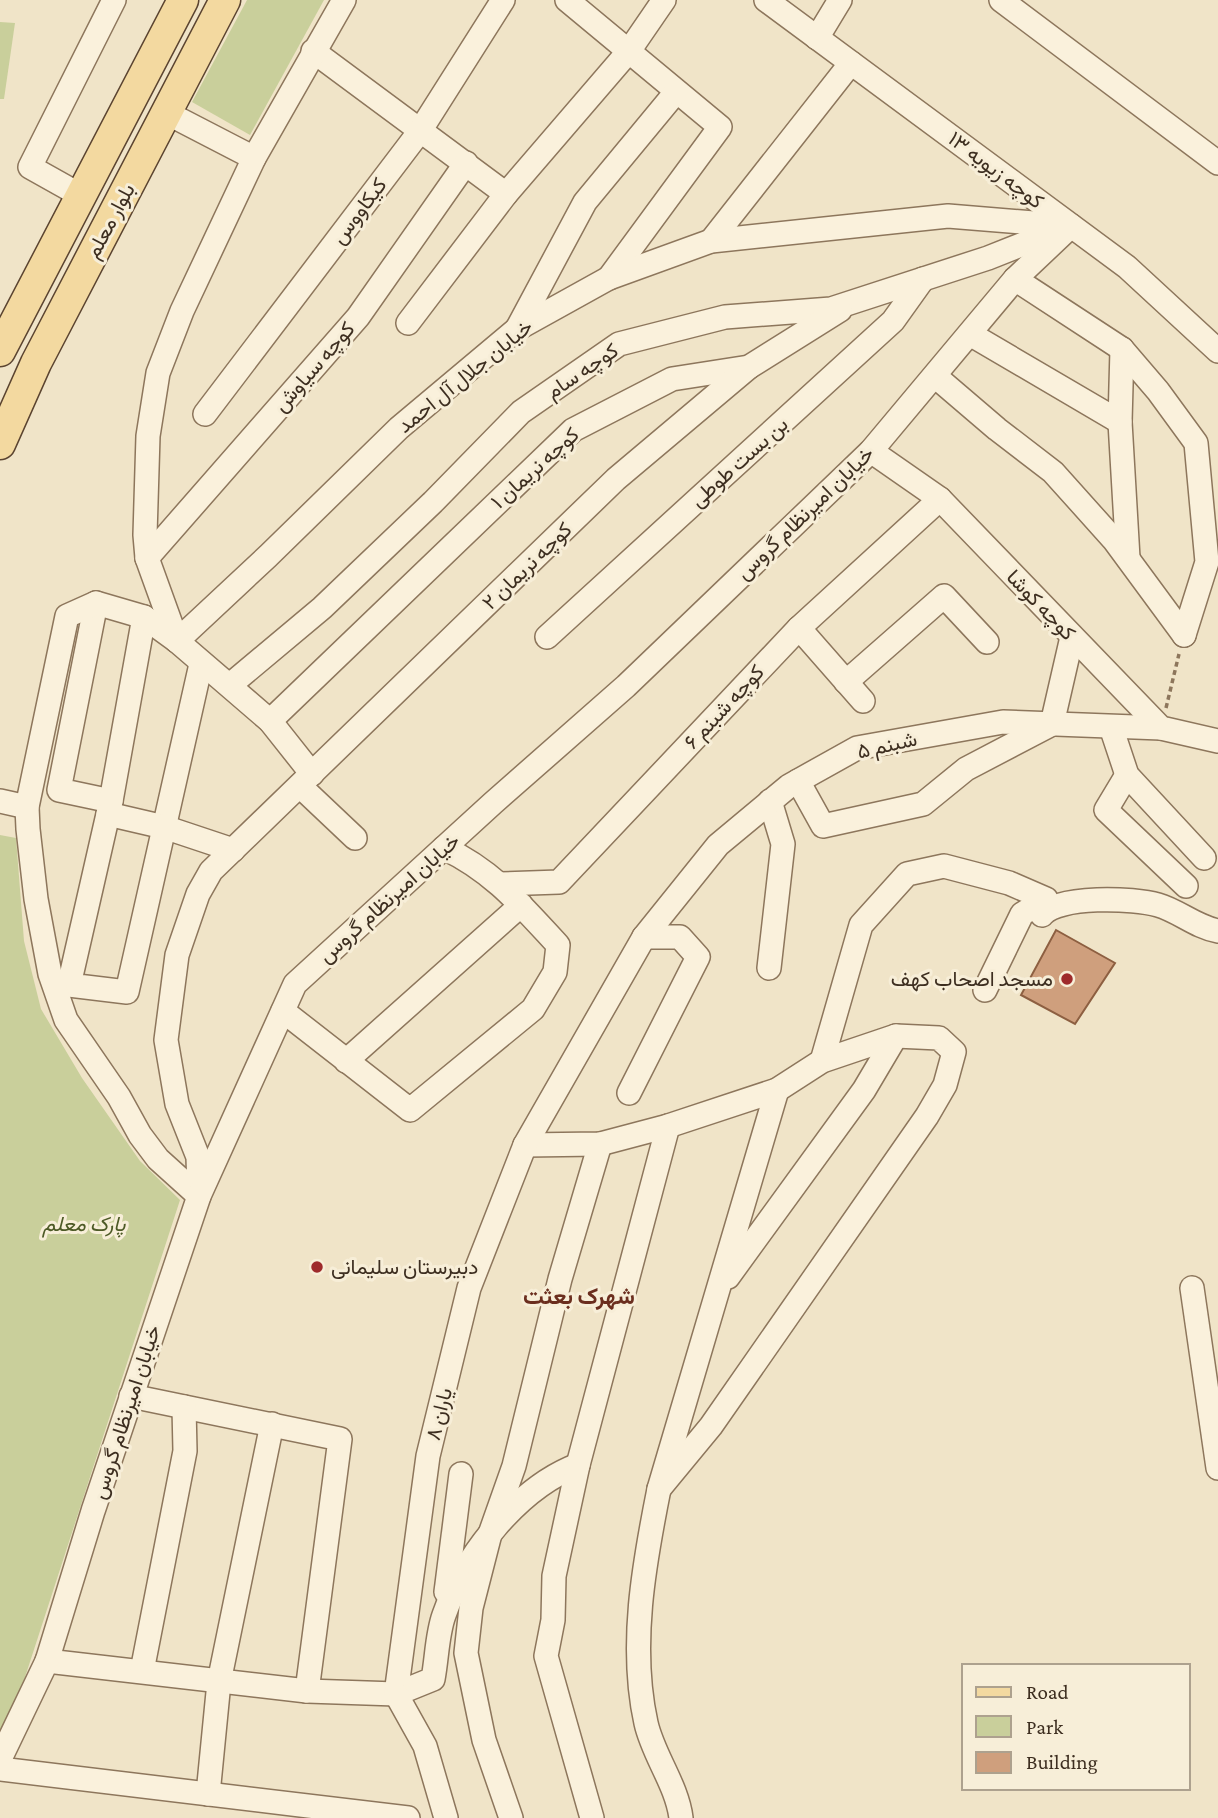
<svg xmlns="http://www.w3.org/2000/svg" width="1218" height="1818" font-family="'Crimson Pro',Vazirmatn,serif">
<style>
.park{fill:#c9cf9b}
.building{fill:#cf9f7d;stroke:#8d5f41;stroke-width:2}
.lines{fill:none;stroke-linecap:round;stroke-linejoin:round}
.minor-casing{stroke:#8d765c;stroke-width:26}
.major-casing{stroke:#5b4430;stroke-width:33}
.path{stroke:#8d765c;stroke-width:3.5;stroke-dasharray:5 3.5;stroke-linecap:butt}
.minor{stroke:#faf1dc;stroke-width:23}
.major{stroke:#f3d9a0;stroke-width:30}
.poi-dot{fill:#9e2a2b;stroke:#f7eed8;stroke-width:2.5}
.labels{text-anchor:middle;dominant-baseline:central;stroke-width:6;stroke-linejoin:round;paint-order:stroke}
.street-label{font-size:21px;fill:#3d2e20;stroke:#f7eed8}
.poi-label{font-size:21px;fill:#3d2e20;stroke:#f7eed8;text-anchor:end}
.park-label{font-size:21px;font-style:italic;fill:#4d5a26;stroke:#f7eed8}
.neighbourhood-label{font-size:23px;font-weight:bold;fill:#6b2e1e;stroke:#f7eed8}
</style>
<rect width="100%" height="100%" fill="#f0e4c8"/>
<!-- park -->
<g class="park">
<path d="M 247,0 L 324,0 L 250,135 L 192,102 Z"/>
<path d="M 0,22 L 15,23 L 4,99 L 0,99 Z"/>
<path d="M 0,835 L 16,838 L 24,941 L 41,1009 L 82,1078 L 140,1161 L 180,1200 L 15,1708 L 0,1739 Z"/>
</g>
<!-- building -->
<path class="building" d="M 1056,930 L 1115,963 L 1075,1024 L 1021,995 Z"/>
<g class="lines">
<!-- minor casing -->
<g class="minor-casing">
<g id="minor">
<path d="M 567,0 L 720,127 L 609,278"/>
<path d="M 766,0 L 1127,267 L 1218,351"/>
<path d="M 1001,0 L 1218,163"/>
<path d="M 817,38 L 840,0"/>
<path d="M 313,51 L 506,194"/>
<path d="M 167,113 L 254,158"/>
<path d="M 80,195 L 30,167 L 114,0"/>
<path d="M 711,241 L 851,63"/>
<path d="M 1015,279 L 1122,349 L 1158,391 L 1196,443 L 1207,562 L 1184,635"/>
<path d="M 408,323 L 506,194 L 629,51 L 664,0"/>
<path d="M 517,329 L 585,202 L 676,92"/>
<path d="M 970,334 L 1120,422"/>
<path d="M 1122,349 L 1120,422 L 1128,558"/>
<path d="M 935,376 L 997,429 L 1053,472 L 1114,540 L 1184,635"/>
<path d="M 205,414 L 420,131 L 503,0"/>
<path d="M 871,451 L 940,499 L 1161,728 L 1218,741"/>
<path d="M 147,558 L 358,317 L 466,163"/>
<path d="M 96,603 L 59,790 L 111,801"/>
<path d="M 144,617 L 111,801 L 69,985 L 127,992 L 201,664"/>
<path d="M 799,628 L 863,701"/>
<path d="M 547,637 L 893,321 L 923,279"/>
<path d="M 177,641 L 268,556 L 399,428 L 517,329 L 609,278 L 711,241 L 948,216 L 1071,226"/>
<path d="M 177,641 L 147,558 L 145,535 L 148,436 L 158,373 L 182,311 L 254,158 L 344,0"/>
<path d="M 846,682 L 944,596 L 987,642"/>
<path d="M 230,685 L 322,608 L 433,502 L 521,412 L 619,344 L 725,317 L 831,309 L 988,258 L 1061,229"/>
<path d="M 270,721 L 573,430 L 672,379 L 749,367 L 840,310"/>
<path d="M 1111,727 L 1127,775 L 1204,858"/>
<path d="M 1127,775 L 1106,810 L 1186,886"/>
<path d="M 798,781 L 823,826 L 923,804 L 966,769 L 1052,724 L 1072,637"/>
<path d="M 300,786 L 355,838"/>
<path d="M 0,801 L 27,807"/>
<path d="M 108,814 L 164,827 L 233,850"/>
<path d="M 500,884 L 559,882 L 799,628 L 940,499"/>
<path d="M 1042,915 C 1058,895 1134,898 1158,905 C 1179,911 1196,927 1218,931"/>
<path d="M 769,968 L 783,844 L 770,801"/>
<path d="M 283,1011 L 410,1110 L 533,1009 L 555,972 L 558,945 C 521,905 493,871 444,848"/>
<path d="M 346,1061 L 521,905"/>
<path d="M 822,1061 L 861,925 L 907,874 L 944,866 L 1009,883 L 1046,899 L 1022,914 L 985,990"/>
<path d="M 629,1093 L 698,957 L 680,937 L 644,937"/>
<path d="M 525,1145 L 600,1144 L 668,1126 L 777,1090 L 822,1061 L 896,1036 L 939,1038 L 954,1052 L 945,1085 L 927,1116 L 711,1426 L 659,1489"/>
<path d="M 199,1189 L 198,1157 L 177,1104 L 166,1040 L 177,955 L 198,894 L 211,871 L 616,479 L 749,367"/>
<path d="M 199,1196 L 158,1159 L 140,1135 L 119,1097 L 66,1020 L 50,974 L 36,899 L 28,829 L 27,807 L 67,616 L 96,603 L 144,617 L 177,641 L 270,721 L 312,774"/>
<path d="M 728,1277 L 864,1090 L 896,1036"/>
<path d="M 1192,1288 L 1218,1468"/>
<path d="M 131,1396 L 340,1439 L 307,1691"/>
<path d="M 446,1592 L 461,1474"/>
<path d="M 47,1661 L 307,1691 L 396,1694 L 433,1679 C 437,1658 437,1634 444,1615 C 465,1555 518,1488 578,1465"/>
<path d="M 142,1671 L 185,1451 L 184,1407"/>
<path d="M 396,1694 L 428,1456 L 469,1288 L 525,1145 L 644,937 L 718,845 L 789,786 L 857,748 L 1003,722 L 1161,728"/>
<path d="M 396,1694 L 425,1746 L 446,1818"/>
<path d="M 0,1759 L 47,1661 L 93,1511 L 199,1196 L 295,984 L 493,803 L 626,686 L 871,451 L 1015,279 L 1071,226"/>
<path d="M 0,1769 L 408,1818"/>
<path d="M 208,1794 L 219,1682 L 272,1424"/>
<path d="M 511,1818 L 484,1740 L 466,1653 L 471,1608 L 490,1534 L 514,1466 L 560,1279 L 600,1144"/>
<path d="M 592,1818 L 546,1656 L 553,1620 L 554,1576 L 578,1465 L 668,1126"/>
<path d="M 681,1818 C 677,1785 653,1755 646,1723 C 629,1646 644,1564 659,1489 L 777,1090"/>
</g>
</g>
<!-- major casing -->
<g class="major-casing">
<g id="major">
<path d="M 0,351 L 183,0"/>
<path d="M 0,444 L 36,363 L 225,0"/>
</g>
</g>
<!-- path -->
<path class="path" d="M 1166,708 L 1179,654"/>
<!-- minor -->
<use href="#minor" class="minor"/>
<!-- major -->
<use href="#major" class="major"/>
</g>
<!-- markers -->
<g class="poi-dot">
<circle cx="1067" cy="979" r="7"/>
<circle cx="317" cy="1267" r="7"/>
</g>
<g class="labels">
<!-- street labels -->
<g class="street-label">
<text transform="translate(996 170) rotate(37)">کوچه زیویه ۱۳</text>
<text transform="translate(359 211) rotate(-53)">کیکاووس</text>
<text transform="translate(110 221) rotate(-62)">بلوار معلم</text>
<text transform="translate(314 367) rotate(-49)">کوچه سیاوش</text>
<text transform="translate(582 371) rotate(-34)">کوچه سام</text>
<text transform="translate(465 376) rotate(-39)">خیابان جلال آل احمد</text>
<text transform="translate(739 462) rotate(-42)">بن بست طوطی</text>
<text transform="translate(535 468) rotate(-42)">کوچه نریمان ۱</text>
<text transform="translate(805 513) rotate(-44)">خیابان امیرنظام گروس</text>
<text transform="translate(527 566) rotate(-44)">کوچه نریمان ۲</text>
<text transform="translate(1041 605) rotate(46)">کوچه کوشا</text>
<text transform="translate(724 707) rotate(-47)">کوچه شبنم ۶</text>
<text transform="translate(887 745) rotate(-13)">شبنم ۵</text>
<text transform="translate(389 898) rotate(-42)">خیابان امیرنظام گروس</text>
<text transform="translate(126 1412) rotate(-72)">خیابان امیرنظام گروس</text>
<text transform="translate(439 1414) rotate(-76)">یاران ۸</text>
</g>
<!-- poi labels -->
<g class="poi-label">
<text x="1053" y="979">مسجد اصحاب کهف</text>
<text x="331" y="1267" text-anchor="start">دبیرستان سلیمانی</text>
</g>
<!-- park labels -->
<g class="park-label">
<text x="84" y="1224">پارک معلم</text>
</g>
<!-- neighbourhood labels -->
<g class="neighbourhood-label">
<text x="579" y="1296">شهرک بعثت</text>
</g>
</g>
<!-- legend -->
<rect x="962" y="1664" width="228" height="126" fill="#f7eed8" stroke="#ada18e" stroke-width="2"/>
<rect x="976" y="1687" width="35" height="10" fill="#f3d9a0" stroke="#ada18e" stroke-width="2"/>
<text x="1026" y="1699" font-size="21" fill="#3d2e20">Road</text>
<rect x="976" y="1716" width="35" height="21" fill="#c9cf9b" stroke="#ada18e" stroke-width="2"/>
<text x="1026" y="1734" font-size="21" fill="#3d2e20">Park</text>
<rect x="976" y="1752" width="35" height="21" fill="#cf9f7d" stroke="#ada18e" stroke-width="2"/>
<text x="1026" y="1769" font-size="21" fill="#3d2e20">Building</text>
</svg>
